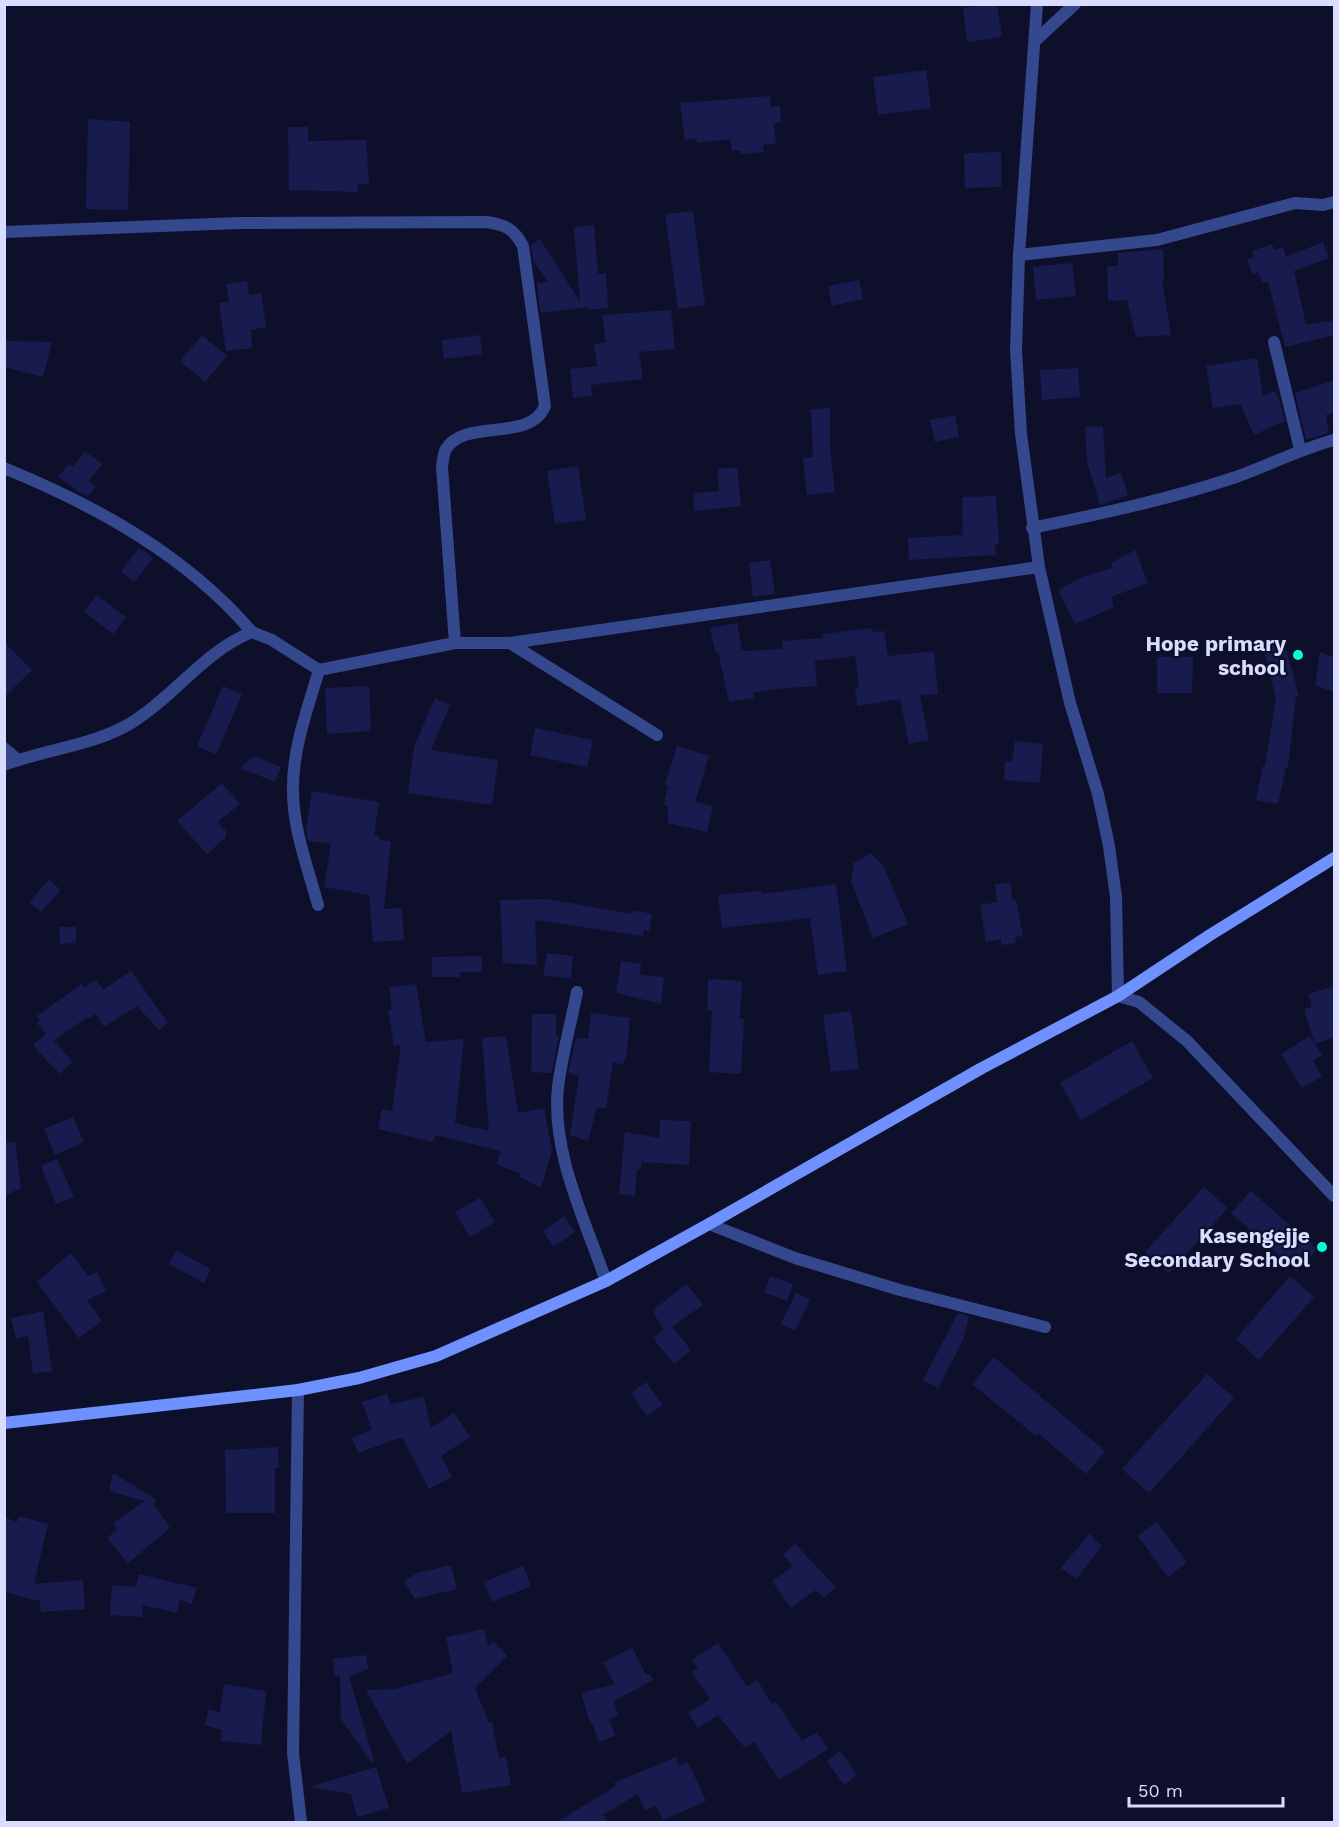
<svg xmlns="http://www.w3.org/2000/svg" width="1339" height="1827" font-family="'Work Sans',sans-serif">
<style>
.building{fill:#181b4e}
.lines{fill:none;stroke-linecap:round;stroke-linejoin:round}
.street{stroke:#35488e;stroke-width:12}
.secondary{stroke:#6f90ff;stroke-width:12}
.poi-dot{fill:#04ffd7;stroke:#0e102b;stroke-width:2}
.labels{text-anchor:middle;dominant-baseline:central;stroke-width:4.5;stroke-linejoin:round;paint-order:stroke}
.poi-label{font-size:21px;font-weight:bold;fill:#d8ddff;stroke:#0e102b;text-anchor:end}
</style>
<rect width="100%" height="100%" fill="#0e102b"/>
<!-- building -->
<g class="building">
<path d="M 997,4 L 1002,37 L 967,42 L 963,8 Z"/>
<path d="M 926,70 L 931,108 L 878,115 L 873,77 Z"/>
<path d="M 770,96 L 771,107 L 780,106 L 781,122 L 774,123 L 776,144 L 763,145 L 764,152 L 741,154 L 741,150 L 732,151 L 730,139 L 697,143 L 696,138 L 685,140 L 680,103 Z"/>
<path d="M 88,119 L 130,122 L 128,210 L 86,209 Z"/>
<path d="M 288,127 L 308,127 L 308,141 L 366,140 L 369,184 L 357,184 L 358,192 L 289,190 Z"/>
<path d="M 1001,152 L 1001,187 L 965,188 L 964,153 Z"/>
<path d="M 693,211 L 705,305 L 678,309 L 665,214 Z"/>
<path d="M 594,225 L 598,274 L 606,273 L 608,308 L 588,310 L 588,307 L 540,313 L 537,283 L 548,282 L 533,260 L 531,245 L 540,239 L 580,302 L 574,227 Z"/>
<path d="M 1323,242 L 1329,258 L 1294,271 L 1306,325 L 1335,320 L 1335,335 L 1285,347 L 1268,281 L 1262,283 L 1258,272 L 1252,274 L 1247,259 L 1254,257 L 1252,251 L 1272,244 L 1274,250 L 1283,247 L 1286,257 Z"/>
<path d="M 1163,249 L 1164,280 L 1162,280 L 1171,335 L 1136,337 L 1127,300 L 1108,301 L 1107,266 L 1118,266 L 1118,253 Z"/>
<path d="M 1072,263 L 1076,296 L 1036,300 L 1033,267 Z"/>
<path d="M 859,280 L 863,299 L 832,306 L 828,286 Z"/>
<path d="M 247,281 L 249,295 L 261,293 L 266,327 L 251,330 L 252,348 L 226,351 L 219,303 L 229,302 L 226,284 Z"/>
<path d="M 671,310 L 675,349 L 639,352 L 643,379 L 591,385 L 592,396 L 573,398 L 570,369 L 597,366 L 594,344 L 606,342 L 602,315 Z"/>
<path d="M 202,335 L 227,356 L 205,382 L 180,361 Z"/>
<path d="M 480,335 L 482,354 L 444,359 L 442,340 Z"/>
<path d="M 4,341 L 52,342 L 43,377 L 4,367 Z"/>
<path d="M 1257,358 L 1263,396 L 1274,391 L 1279,398 L 1285,421 L 1254,435 L 1240,404 L 1213,408 L 1206,366 Z"/>
<path d="M 1078,368 L 1080,397 L 1042,400 L 1040,370 Z"/>
<path d="M 1335,380 L 1335,412 L 1326,415 L 1329,433 L 1306,440 L 1295,393 Z"/>
<path d="M 830,408 L 830,448 L 835,492 L 807,495 L 803,458 L 813,457 L 811,409 Z"/>
<path d="M 955,415 L 959,437 L 935,442 L 930,420 Z"/>
<path d="M 1103,426 L 1106,478 L 1121,473 L 1128,495 L 1100,505 L 1087,462 L 1085,427 Z"/>
<path d="M 85,451 L 102,464 L 89,481 L 96,487 L 87,497 L 58,477 L 69,464 L 73,467 Z"/>
<path d="M 578,466 L 586,520 L 555,524 L 547,471 Z"/>
<path d="M 737,467 L 741,506 L 694,511 L 693,493 L 719,491 L 717,469 Z"/>
<path d="M 996,496 L 999,544 L 995,545 L 996,555 L 909,560 L 908,538 L 963,535 L 962,497 Z"/>
<path d="M 139,548 L 153,558 L 134,582 L 121,572 Z"/>
<path d="M 1135,550 L 1148,583 L 1111,597 L 1114,607 L 1075,624 L 1058,590 L 1085,576 L 1112,568 L 1111,563 Z"/>
<path d="M 770,560 L 775,594 L 753,597 L 749,563 Z"/>
<path d="M 97,595 L 126,617 L 113,634 L 84,612 Z"/>
<path d="M 737,623 L 742,649 L 745,651 L 783,649 L 782,641 L 823,638 L 823,634 L 872,628 L 873,632 L 884,631 L 888,656 L 934,651 L 938,694 L 920,695 L 929,740 L 909,744 L 900,699 L 858,706 L 855,688 L 859,687 L 855,656 L 815,661 L 817,686 L 774,689 L 753,693 L 754,698 L 729,702 L 718,651 L 715,651 L 710,628 Z"/>
<path d="M 4,642 L 32,670 L 4,697 Z"/>
<path d="M 1284,642 L 1299,696 L 1296,697 L 1288,767 L 1286,767 L 1278,804 L 1256,800 L 1263,766 L 1265,766 L 1276,698 L 1263,647 Z"/>
<path d="M 1320,652 L 1335,658 L 1335,693 L 1315,685 Z"/>
<path d="M 1157,657 L 1193,657 L 1192,693 L 1157,693 Z"/>
<path d="M 223,686 L 242,694 L 216,755 L 197,746 Z"/>
<path d="M 369,686 L 371,731 L 327,734 L 325,688 Z"/>
<path d="M 435,698 L 450,705 L 431,750 L 498,760 L 492,805 L 408,793 L 414,747 Z"/>
<path d="M 535,728 L 593,740 L 587,767 L 530,755 Z"/>
<path d="M 1015,741 L 1043,744 L 1040,783 L 1004,780 L 1005,761 L 1012,762 Z"/>
<path d="M 677,746 L 709,756 L 695,802 L 713,806 L 707,832 L 668,823 L 668,806 L 664,804 L 668,786 L 665,785 Z"/>
<path d="M 254,756 L 281,767 L 275,782 L 240,768 Z"/>
<path d="M 222,783 L 240,804 L 217,822 L 226,831 L 226,837 L 207,854 L 177,821 Z"/>
<path d="M 312,791 L 379,802 L 374,835 L 380,837 L 379,840 L 391,841 L 384,909 L 402,908 L 404,940 L 373,942 L 369,895 L 324,887 L 331,844 L 308,841 L 306,830 Z"/>
<path d="M 871,853 L 884,867 L 908,924 L 873,938 L 851,881 L 854,863 Z"/>
<path d="M 49,880 L 61,890 L 41,912 L 29,902 Z"/>
<path d="M 1011,883 L 1012,900 L 1016,899 L 1023,936 L 1015,937 L 1016,943 L 1001,945 L 1001,939 L 986,942 L 980,905 L 997,902 L 995,884 Z"/>
<path d="M 836,884 L 847,971 L 818,975 L 810,918 L 722,928 L 718,895 L 761,891 L 762,894 Z"/>
<path d="M 547,899 L 633,914 L 633,910 L 652,914 L 649,931 L 644,930 L 643,936 L 535,920 L 537,965 L 503,963 L 500,900 Z"/>
<path d="M 59,927 L 76,927 L 76,943 L 60,944 Z"/>
<path d="M 547,953 L 573,956 L 571,979 L 543,975 Z"/>
<path d="M 482,956 L 482,972 L 460,972 L 460,977 L 432,977 L 432,957 Z"/>
<path d="M 621,961 L 641,964 L 640,975 L 664,977 L 661,1004 L 616,993 Z"/>
<path d="M 131,971 L 168,1023 L 159,1030 L 137,1006 L 104,1027 L 96,1014 L 88,1019 L 87,1017 L 54,1041 L 73,1062 L 59,1074 L 33,1045 L 46,1034 L 37,1023 L 40,1020 L 37,1016 L 82,984 L 84,988 L 96,980 L 103,990 Z"/>
<path d="M 708,979 L 742,981 L 740,1019 L 744,1019 L 741,1074 L 709,1072 L 712,1011 L 707,1011 Z"/>
<path d="M 416,984 L 426,1042 L 464,1039 L 455,1123 L 489,1131 L 482,1038 L 506,1036 L 518,1113 L 544,1108 L 552,1150 L 541,1188 L 518,1176 L 522,1174 L 496,1164 L 501,1151 L 435,1135 L 433,1142 L 378,1129 L 382,1109 L 392,1111 L 401,1045 L 394,1046 L 388,1010 L 392,1010 L 389,987 Z"/>
<path d="M 1335,986 L 1335,1037 L 1315,1044 L 1304,1009 L 1312,1007 L 1308,994 Z"/>
<path d="M 851,1011 L 859,1069 L 831,1072 L 823,1015 Z"/>
<path d="M 591,1013 L 630,1018 L 627,1052 L 623,1065 L 613,1062 L 606,1108 L 597,1107 L 588,1141 L 570,1135 L 579,1076 L 568,1073 L 576,1038 L 588,1039 Z"/>
<path d="M 532,1014 L 556,1014 L 556,1035 L 559,1035 L 552,1073 L 531,1072 Z"/>
<path d="M 1310,1036 L 1322,1055 L 1313,1061 L 1322,1076 L 1302,1088 L 1281,1054 Z"/>
<path d="M 1132,1041 L 1153,1078 L 1081,1120 L 1060,1083 Z"/>
<path d="M 73,1117 L 84,1142 L 55,1155 L 44,1129 Z"/>
<path d="M 660,1120 L 691,1121 L 689,1165 L 642,1162 L 641,1169 L 637,1169 L 635,1196 L 619,1194 L 625,1132 L 659,1138 Z"/>
<path d="M 15,1142 L 21,1188 L 4,1196 L 4,1143 Z"/>
<path d="M 57,1159 L 74,1197 L 56,1204 L 41,1166 Z"/>
<path d="M 1204,1187 L 1228,1208 L 1169,1273 L 1145,1252 Z"/>
<path d="M 1251,1191 L 1317,1249 L 1297,1272 L 1231,1213 Z"/>
<path d="M 480,1198 L 495,1222 L 470,1237 L 455,1212 Z"/>
<path d="M 564,1216 L 575,1232 L 553,1247 L 543,1231 Z"/>
<path d="M 176,1250 L 211,1269 L 204,1283 L 169,1264 Z"/>
<path d="M 71,1253 L 88,1276 L 97,1272 L 106,1291 L 87,1300 L 102,1321 L 79,1338 L 37,1282 Z"/>
<path d="M 770,1276 L 793,1284 L 787,1301 L 764,1292 Z"/>
<path d="M 1290,1276 L 1314,1297 L 1259,1360 L 1236,1339 Z"/>
<path d="M 687,1284 L 703,1305 L 672,1327 L 691,1350 L 674,1364 L 653,1338 L 664,1330 L 652,1311 Z"/>
<path d="M 796,1293 L 810,1300 L 795,1331 L 781,1324 Z"/>
<path d="M 43,1311 L 52,1371 L 33,1374 L 28,1336 L 16,1339 L 11,1318 Z"/>
<path d="M 958,1313 L 969,1316 L 963,1340 L 938,1388 L 923,1380 Z"/>
<path d="M 994,1357 L 1105,1451 L 1086,1474 L 1038,1433 L 1036,1436 L 972,1384 Z"/>
<path d="M 1207,1374 L 1234,1398 L 1149,1493 L 1122,1469 Z"/>
<path d="M 646,1382 L 663,1405 L 647,1416 L 631,1393 Z"/>
<path d="M 387,1394 L 390,1404 L 424,1397 L 431,1428 L 454,1413 L 470,1437 L 441,1456 L 452,1477 L 429,1489 L 402,1437 L 358,1453 L 352,1438 L 372,1430 L 362,1402 Z"/>
<path d="M 278,1447 L 279,1468 L 275,1468 L 275,1513 L 226,1513 L 225,1450 Z"/>
<path d="M 113,1473 L 156,1499 L 154,1504 L 170,1528 L 128,1563 L 107,1538 L 117,1530 L 113,1523 L 145,1501 L 109,1491 Z"/>
<path d="M 18,1516 L 48,1524 L 34,1584 L 83,1580 L 85,1609 L 41,1612 L 40,1601 L 4,1592 L 4,1517 L 17,1522 Z"/>
<path d="M 1157,1522 L 1187,1562 L 1168,1577 L 1138,1536 Z"/>
<path d="M 1089,1534 L 1102,1546 L 1076,1579 L 1061,1568 Z"/>
<path d="M 795,1544 L 836,1587 L 824,1598 L 816,1590 L 791,1608 L 772,1581 L 793,1566 L 783,1555 Z"/>
<path d="M 451,1565 L 457,1589 L 415,1599 L 404,1581 L 417,1573 Z"/>
<path d="M 523,1566 L 531,1586 L 492,1602 L 484,1582 Z"/>
<path d="M 139,1574 L 197,1588 L 192,1604 L 180,1600 L 177,1613 L 143,1605 L 142,1617 L 110,1615 L 112,1585 L 136,1587 Z"/>
<path d="M 484,1629 L 488,1646 L 494,1641 L 507,1656 L 475,1688 L 489,1723 L 492,1722 L 499,1758 L 506,1757 L 511,1785 L 462,1793 L 451,1731 L 407,1764 L 366,1690 L 395,1689 L 453,1673 L 446,1637 Z"/>
<path d="M 718,1643 L 747,1687 L 757,1680 L 772,1704 L 776,1702 L 802,1741 L 817,1732 L 828,1749 L 779,1780 L 754,1741 L 745,1748 L 718,1715 L 698,1728 L 688,1713 L 710,1699 L 692,1672 L 698,1668 L 692,1660 Z"/>
<path d="M 632,1647 L 646,1675 L 650,1674 L 653,1680 L 614,1701 L 618,1716 L 609,1719 L 615,1736 L 599,1742 L 592,1723 L 590,1724 L 581,1693 L 615,1684 L 603,1663 Z"/>
<path d="M 366,1655 L 368,1669 L 349,1677 L 374,1761 L 371,1762 L 341,1719 L 340,1675 L 335,1676 L 332,1659 Z"/>
<path d="M 224,1684 L 266,1691 L 261,1745 L 220,1741 L 222,1730 L 205,1725 L 209,1709 L 220,1713 Z"/>
<path d="M 840,1751 L 857,1775 L 844,1785 L 827,1761 Z"/>
<path d="M 676,1757 L 679,1766 L 688,1762 L 706,1801 L 663,1820 L 656,1806 L 645,1810 L 638,1794 L 603,1815 L 608,1822 L 557,1822 L 616,1786 L 614,1783 Z"/>
<path d="M 376,1767 L 389,1808 L 357,1817 L 351,1794 L 309,1787 Z"/>
</g>
<g class="lines">
<!-- street -->
<g class="street">
<path d="M 1037,4 L 1019,255 L 1016,350 L 1021,434 L 1039,567 L 1070,703 L 1098,794 L 1109,846 L 1116,897 L 1118,996 L 1139,1002 L 1187,1041 L 1334,1196"/>
<path d="M 1036,40 L 1075,4"/>
<path d="M 4,232 L 239,223 L 487,222 C 506,225 514,229 523,246 L 545,406 C 530,443 465,418 446,449 C 443,454 443,461 442,467 L 455,643"/>
<path d="M 1019,255 L 1157,240 L 1295,203 L 1323,205 L 1334,202"/>
<path d="M 1274,342 L 1300,449"/>
<path d="M 4,468 C 97,506 187,556 252,632"/>
<path d="M 1032,528 C 1100,514 1170,499 1236,477 C 1270,465 1300,449 1334,440"/>
<path d="M 510,643 L 657,735"/>
<path d="M 4,748 L 18,760"/>
<path d="M 4,765 C 45,749 93,746 131,723 C 175,696 204,651 252,632 L 272,640 L 319,670 L 455,643 L 510,643 L 1039,567"/>
<path d="M 318,905 C 308,868 292,827 293,787 C 293,747 308,708 319,670"/>
<path d="M 577,992 C 571,1023 562,1055 558,1087 C 551,1152 585,1220 606,1281"/>
<path d="M 709,1224 L 795,1258 L 900,1290 L 1045,1327"/>
<path d="M 298,1390 L 293,1753 L 301,1822"/>
</g>
<!-- secondary -->
<path class="secondary" d="M 4,1423 L 298,1390 L 359,1378 L 436,1356 L 606,1281 L 709,1224 L 982,1068 L 1118,996 L 1210,935 L 1334,858"/>
</g>
<!-- markers -->
<g class="poi-dot">
<circle cx="1298" cy="655" r="6"/>
<circle cx="1322" cy="1247" r="6"/>
</g>
<g class="labels">
<!-- poi labels -->
<g class="poi-label">
<text x="1286" y="643">Hope primary<tspan x="1286" dy="24">school</tspan></text>
<text x="1310" y="1235">Kasengejje<tspan x="1310" dy="24">Secondary School</tspan></text>
</g>
</g>
<!-- border -->
<rect width="1339" height="1827" fill="none" stroke="#d8ddff" stroke-width="12"/>
<!-- scale -->
<path d="M1129 1797v9h154v-9" fill="none" stroke="#d8ddff" stroke-width="3"/>
<text x="1138" y="1797" font-size="18" fill="#d8ddff" stroke="#0e102b" stroke-width="4.5" paint-order="stroke">50 m</text>
</svg>
